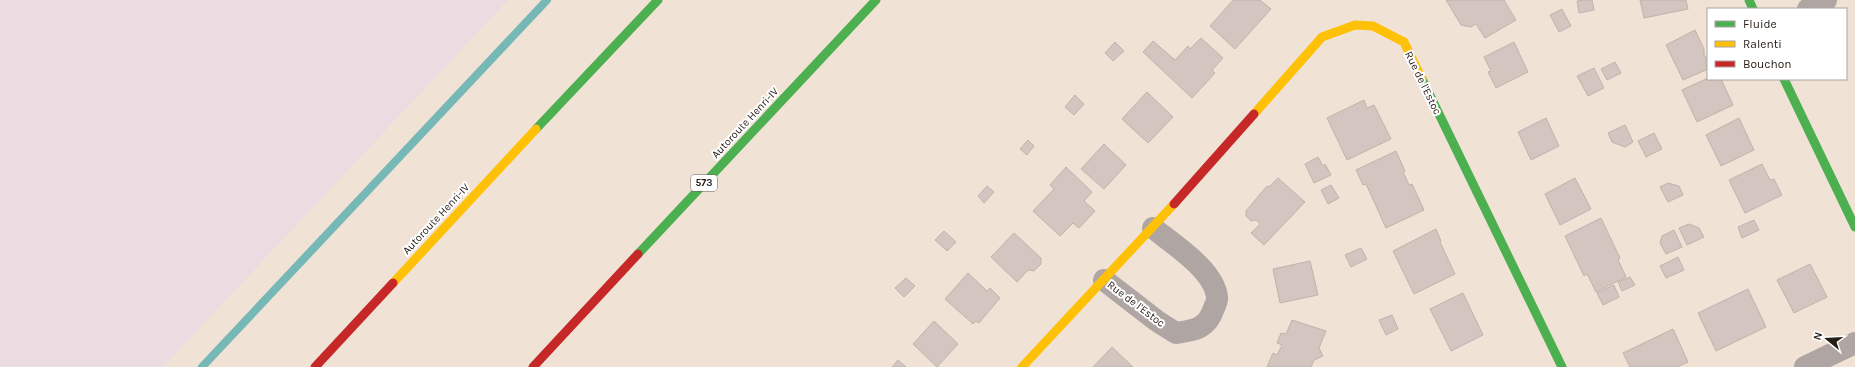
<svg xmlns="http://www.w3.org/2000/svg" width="1855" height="367" font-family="Karla,sans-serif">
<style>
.industrial{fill:#ebdce1}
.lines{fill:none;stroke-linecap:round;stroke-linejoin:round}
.stream{stroke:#76b8b6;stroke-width:8}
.building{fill:#d3c5bf;stroke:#c0b3ac}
.street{stroke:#afa6a4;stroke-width:22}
.fast{stroke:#4caf50;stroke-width:9}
.slow{stroke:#ffc107;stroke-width:9}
.jam{stroke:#c62828;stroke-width:9}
.labels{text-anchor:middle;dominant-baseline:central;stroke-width:4;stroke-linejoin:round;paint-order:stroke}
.shield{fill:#fff;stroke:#66605a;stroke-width:1}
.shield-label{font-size:10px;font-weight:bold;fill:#251c14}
.street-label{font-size:11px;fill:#251c14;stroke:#fff}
</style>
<rect width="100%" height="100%" fill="#f1e2d6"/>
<!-- industrial -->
<path class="industrial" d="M 0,0 L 508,0 L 163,367 L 0,367 Z"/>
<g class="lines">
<!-- stream -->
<path class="stream" d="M 202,367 L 547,0"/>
</g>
<!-- building -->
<g class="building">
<path d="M 1233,0 L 1260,0 L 1271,9 L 1235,49 L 1210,26 Z"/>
<path d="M 1446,0 L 1504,0 L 1516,20 L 1485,38 L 1476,24 L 1471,27 L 1461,25 Z"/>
<path d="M 1583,0 L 1592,0 L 1594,10 L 1579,13 L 1577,1 Z"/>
<path d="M 1640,0 L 1686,0 L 1688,9 L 1644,18 Z"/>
<path d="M 1562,9 L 1571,26 L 1559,32 L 1550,15 Z"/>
<path d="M 1695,30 L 1704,49 L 1704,55 L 1707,60 L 1705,61 L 1708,69 L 1683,80 L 1666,45 Z"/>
<path d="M 1201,38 L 1223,58 L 1212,70 L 1215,73 L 1192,98 L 1143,52 L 1153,41 L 1175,60 L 1188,46 L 1190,49 Z"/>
<path d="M 1115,42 L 1124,51 L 1113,61 L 1105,53 Z"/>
<path d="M 1514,42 L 1528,72 L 1496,88 L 1488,72 L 1491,71 L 1484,57 Z"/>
<path d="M 1615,62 L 1621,73 L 1607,80 L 1601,69 Z"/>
<path d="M 1594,68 L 1604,88 L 1588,96 L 1577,76 Z"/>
<path d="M 1708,78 L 1721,79 L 1733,105 L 1697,122 L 1682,90 Z"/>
<path d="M 1147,92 L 1173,117 L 1148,143 L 1122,119 Z"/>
<path d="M 1075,95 L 1084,104 L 1074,115 L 1065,107 Z"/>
<path d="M 1364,100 L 1367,108 L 1374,105 L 1391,139 L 1347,160 L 1327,118 Z"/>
<path d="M 1546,118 L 1559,146 L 1531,160 L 1518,132 Z"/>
<path d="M 1739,118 L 1754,150 L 1721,166 L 1706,135 Z"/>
<path d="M 1625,125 L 1633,142 L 1625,147 L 1612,142 L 1608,133 Z"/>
<path d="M 1654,133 L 1662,149 L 1646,157 L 1638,141 Z"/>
<path d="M 1028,140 L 1034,146 L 1027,155 L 1020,149 Z"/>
<path d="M 1104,144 L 1126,165 L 1104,189 L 1081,169 Z"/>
<path d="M 1396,151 L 1405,171 L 1403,172 L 1409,185 L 1412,184 L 1424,210 L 1386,228 L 1366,184 L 1363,185 L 1356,170 Z"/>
<path d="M 1318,157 L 1323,166 L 1325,164 L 1331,175 L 1314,183 L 1305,164 Z"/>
<path d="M 1762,164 L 1770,180 L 1774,179 L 1782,195 L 1745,213 L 1729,180 Z"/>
<path d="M 1066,167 L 1092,192 L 1084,201 L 1095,211 L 1079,228 L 1073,223 L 1060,236 L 1033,211 L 1054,189 L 1050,185 Z"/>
<path d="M 1278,178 L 1305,202 L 1264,245 L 1251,233 L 1260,224 L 1256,220 L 1251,221 L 1246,216 L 1246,211 L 1267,186 L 1269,187 Z"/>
<path d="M 1575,178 L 1591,209 L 1560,225 L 1545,194 Z"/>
<path d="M 1668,183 L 1679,186 L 1683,195 L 1668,202 L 1660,187 Z"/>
<path d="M 1331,185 L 1339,198 L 1328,204 L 1321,190 Z"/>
<path d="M 987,186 L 994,192 L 984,203 L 978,196 Z"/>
<path d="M 1601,218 L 1620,258 L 1618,260 L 1626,277 L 1596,292 L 1587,274 L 1584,276 L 1565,236 Z"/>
<path d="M 1754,220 L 1759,230 L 1742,238 L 1738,227 Z"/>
<path d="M 1689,224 L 1699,228 L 1704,237 L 1687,245 L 1679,228 Z"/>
<path d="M 1436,229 L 1441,241 L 1440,242 L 1455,274 L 1414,294 L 1393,251 Z"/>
<path d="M 1674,230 L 1682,247 L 1666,254 L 1660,243 L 1662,236 Z"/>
<path d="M 944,231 L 956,242 L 947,251 L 935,240 Z"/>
<path d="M 1014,233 L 1041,258 L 1041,264 L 1034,271 L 1028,270 L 1017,282 L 991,257 Z"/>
<path d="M 1361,248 L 1367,259 L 1351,267 L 1345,255 Z"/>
<path d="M 1678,257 L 1684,270 L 1666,278 L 1660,266 Z"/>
<path d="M 1310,261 L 1318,295 L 1280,303 L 1273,269 Z"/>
<path d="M 1810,264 L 1827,297 L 1794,313 L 1777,280 Z"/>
<path d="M 968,273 L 987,291 L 990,288 L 1000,298 L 979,323 L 976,321 L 973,324 L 945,299 Z"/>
<path d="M 1630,277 L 1635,285 L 1622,291 L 1618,282 Z"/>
<path d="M 906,278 L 915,286 L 904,297 L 895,288 Z"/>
<path d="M 1614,285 L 1619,297 L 1603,305 L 1597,293 Z"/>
<path d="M 1748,289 L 1766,327 L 1716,351 L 1698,313 Z"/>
<path d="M 1463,293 L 1483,335 L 1451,351 L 1430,309 Z"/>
<path d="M 1392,315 L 1398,329 L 1386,335 L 1379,320 Z"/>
<path d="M 1292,320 L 1326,331 L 1319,348 L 1323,356 L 1314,360 L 1311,367 L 1267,367 L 1273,353 L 1277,355 L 1282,345 L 1277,343 L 1281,333 L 1286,334 Z"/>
<path d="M 934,321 L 958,344 L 937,367 L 913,344 Z"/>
<path d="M 1673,329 L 1688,362 L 1677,367 L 1630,367 L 1623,353 Z"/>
<path d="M 1112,347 L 1133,367 L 1093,367 Z"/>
<path d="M 898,360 L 906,367 L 892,367 Z"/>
</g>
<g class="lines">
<!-- street -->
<g class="street">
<path d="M 1808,9 L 1826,0"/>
<path d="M 1104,280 L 1157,321 L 1176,333 C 1195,330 1207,329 1214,308 C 1215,305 1218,300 1217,297 C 1214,270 1173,244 1153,228"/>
<path d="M 1805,367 L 1855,343"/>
</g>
<!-- fast -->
<g class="fast">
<path d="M 1749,0 L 1753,9"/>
<path d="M 1422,79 L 1562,367"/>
<path d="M 1784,79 L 1855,227"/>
<path d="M 536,129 L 658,0"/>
<path d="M 638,254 L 876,0"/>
</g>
<!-- slow -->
<g class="slow">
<path d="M 1254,114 L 1322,37 L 1355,25 L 1373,26 L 1404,42 L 1422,79"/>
<path d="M 393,283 L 536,129"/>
<path d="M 1022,367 L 1174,204"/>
</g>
<!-- jam -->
<g class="jam">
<path d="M 1174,204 L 1254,114"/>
<path d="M 315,367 L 393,283"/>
<path d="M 533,367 L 638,254"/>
</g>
</g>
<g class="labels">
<!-- shield labels -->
<rect class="shield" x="691" y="175" width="26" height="16" rx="3"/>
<g class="shield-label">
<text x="704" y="183">573</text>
</g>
<!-- street labels -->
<g class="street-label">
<text transform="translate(1423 83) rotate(64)">Rue de l'Estoc</text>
<text transform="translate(745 123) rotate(-47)">Autoroute Henri-IV</text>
<text transform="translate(436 219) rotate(-47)">Autoroute Henri-IV</text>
<text transform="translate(1136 304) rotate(37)">Rue de l'Estoc</text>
</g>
</g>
<!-- legend -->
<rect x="1707" y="8" width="140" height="72" fill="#ffffff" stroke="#a8a4a1"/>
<rect x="1715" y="21" width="20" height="6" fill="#4caf50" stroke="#a8a4a1"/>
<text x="1743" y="28" font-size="12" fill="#251c14">Fluide</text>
<rect x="1715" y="41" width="20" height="6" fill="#ffc107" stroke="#a8a4a1"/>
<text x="1743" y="48" font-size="12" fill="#251c14">Ralenti</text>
<rect x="1715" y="61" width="20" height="6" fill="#c62828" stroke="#a8a4a1"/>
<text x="1743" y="68" font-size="12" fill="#251c14">Bouchon</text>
<!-- north arrow -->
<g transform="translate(1827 339) rotate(288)" stroke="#ffffff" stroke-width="3" paint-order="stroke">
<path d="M0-3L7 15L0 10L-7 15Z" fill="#251c14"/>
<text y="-6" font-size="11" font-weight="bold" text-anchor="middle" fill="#251c14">N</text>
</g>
</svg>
